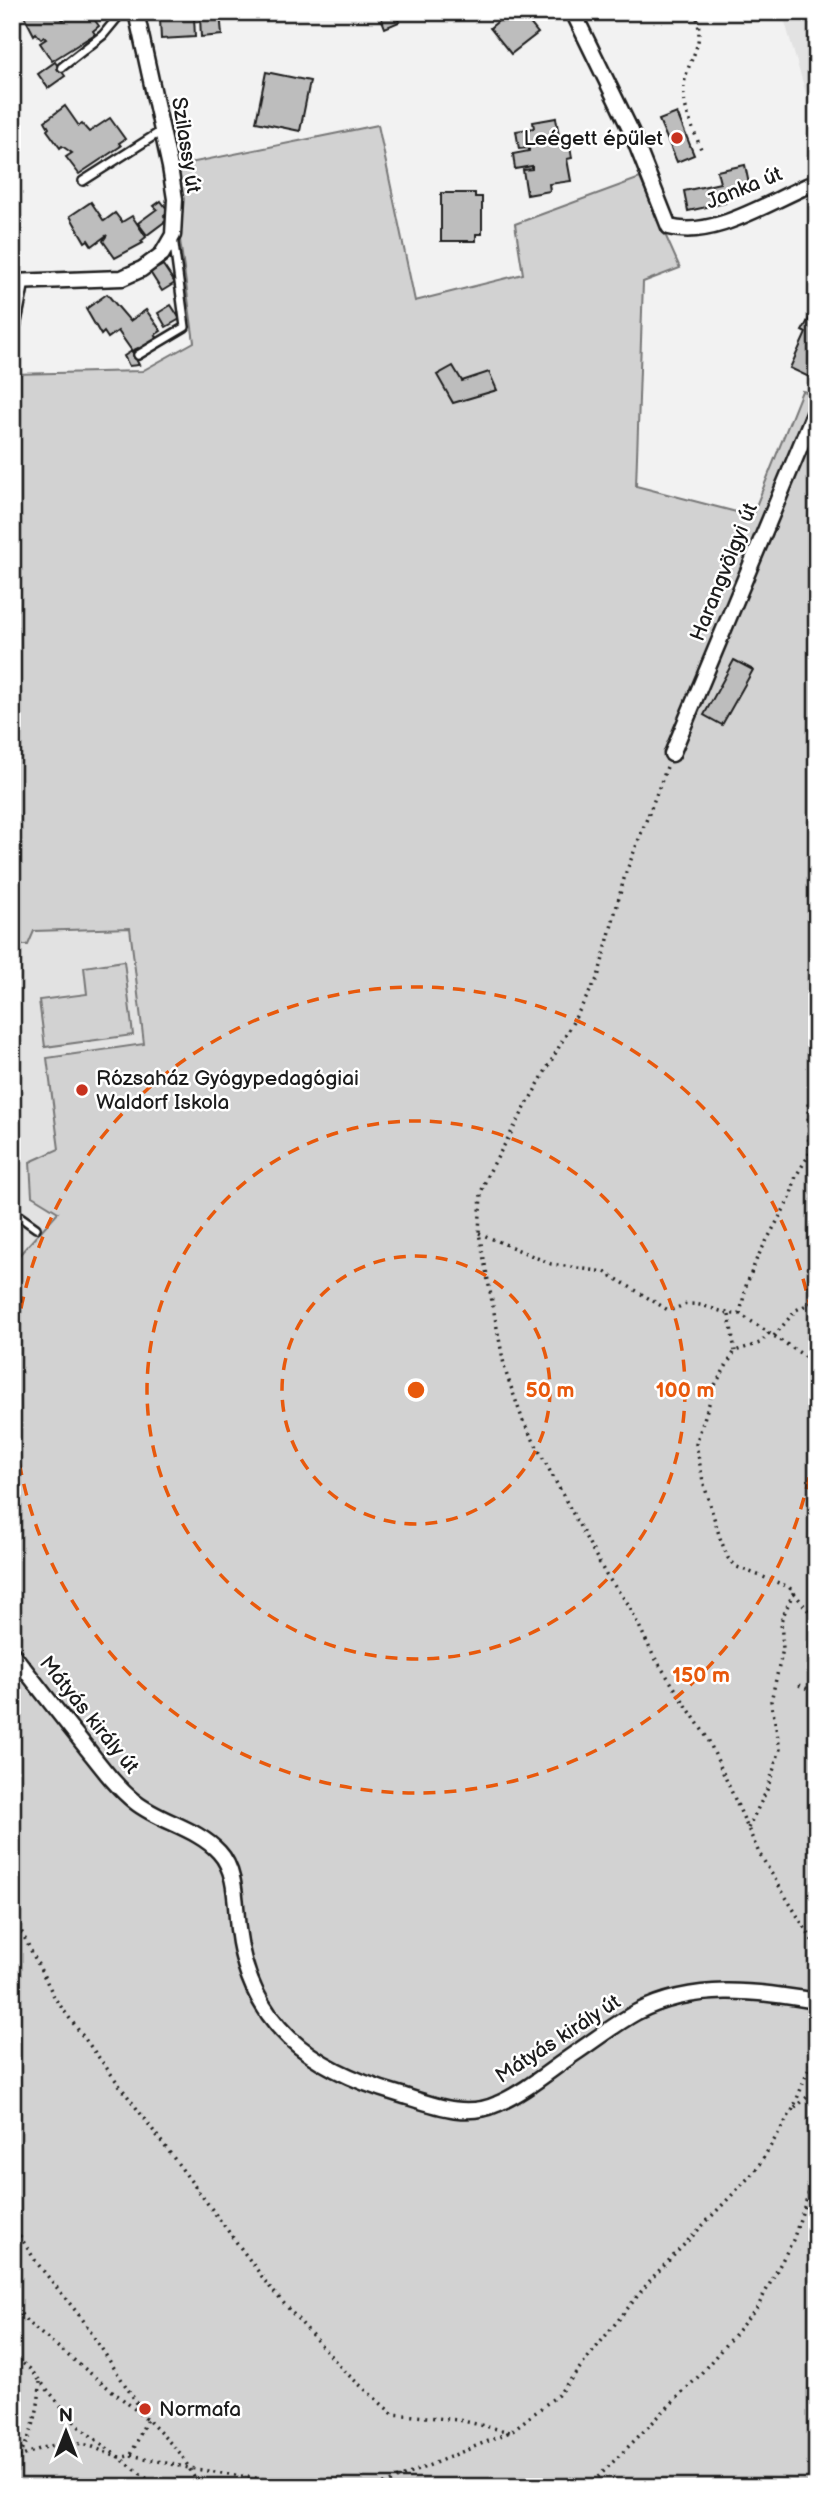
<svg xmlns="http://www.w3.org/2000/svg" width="829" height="2499" font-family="'Balsamiq Sans',sans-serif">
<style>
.built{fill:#e2e2e2}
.green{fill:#d2d2d2;stroke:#777;stroke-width:2}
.building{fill:#bdbdbd;stroke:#1c1c1c;stroke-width:2}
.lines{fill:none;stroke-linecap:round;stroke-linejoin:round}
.lane-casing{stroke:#1c1c1c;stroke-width:12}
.street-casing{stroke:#1c1c1c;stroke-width:19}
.path{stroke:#1c1c1c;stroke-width:3.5;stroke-dasharray:2 5;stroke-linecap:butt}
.lane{stroke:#fff;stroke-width:7}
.street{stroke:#fff;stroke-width:14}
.ring{fill:none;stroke:#e8590c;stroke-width:3.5;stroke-dasharray:12 9}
.poi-dot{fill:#c8321e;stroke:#fff;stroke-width:2.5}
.labels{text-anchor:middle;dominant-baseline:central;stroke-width:5;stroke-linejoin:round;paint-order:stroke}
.poi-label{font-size:21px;fill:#1c1c1c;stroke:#fff;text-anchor:start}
.street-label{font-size:21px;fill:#1c1c1c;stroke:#fff}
.centre{fill:#e8590c;stroke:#fff;stroke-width:3.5}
.ring-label{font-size:21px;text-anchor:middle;font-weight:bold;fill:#e8590c;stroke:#fff;stroke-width:5;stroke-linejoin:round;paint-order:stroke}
</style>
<rect width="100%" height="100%" fill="#f2f2f2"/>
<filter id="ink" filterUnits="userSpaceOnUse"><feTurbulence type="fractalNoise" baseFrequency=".0143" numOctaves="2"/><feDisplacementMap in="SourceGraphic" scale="14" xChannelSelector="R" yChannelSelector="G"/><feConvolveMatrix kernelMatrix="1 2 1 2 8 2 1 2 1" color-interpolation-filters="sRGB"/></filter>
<g filter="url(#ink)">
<!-- built -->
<g class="built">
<path d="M 782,12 L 817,12 L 817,131 Z"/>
<path d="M 130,928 L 144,1044 L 58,1211 L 12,1263 L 12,945 L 28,945 L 34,931 Z"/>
</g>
<!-- green -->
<g class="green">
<path d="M 378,125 L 415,301 L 523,274 L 515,224 L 640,178 L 680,268 L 643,282 L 636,486 L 752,516 L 802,391 L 817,394 L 817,2487 L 12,2487 L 12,1263 L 58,1212 L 32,1196 L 30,1162 L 59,1149 L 47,1058 L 144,1044 L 130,928 L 34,931 L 28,945 L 12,945 L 12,374 L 142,371 L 194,342 L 170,167 Z"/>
<path d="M 124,961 L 133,1035 L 45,1047 L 39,1000 L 87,994 L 84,967 Z"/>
</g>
<!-- building -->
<g class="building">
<path d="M 22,12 L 57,12 L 63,20 L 74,12 L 89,12 L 99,26 L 93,31 L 95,34 L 52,61 L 40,43 L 46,39 L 44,37 L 41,39 L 36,33 L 34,35 Z"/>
<path d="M 156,12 L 220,12 L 222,35 L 201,37 L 200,17 L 194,17 L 195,37 L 161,39 L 160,19 L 178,17 L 178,13 Z"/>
<path d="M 379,12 L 395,12 L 399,22 L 385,28 Z"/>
<path d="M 499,12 L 521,12 L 538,33 L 511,54 L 490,28 L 503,17 Z"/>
<path d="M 55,62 L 65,76 L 48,88 L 38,74 Z"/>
<path d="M 266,72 L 310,81 L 300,131 L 256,122 Z"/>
<path d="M 65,106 L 79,126 L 82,124 L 89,132 L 110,118 L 125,139 L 119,143 L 121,146 L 79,174 L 66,157 L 72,153 L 62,146 L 60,148 L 47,130 L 49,128 L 45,121 Z"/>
<path d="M 677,113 L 694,155 L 677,162 L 659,120 Z"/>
<path d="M 556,118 L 560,142 L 569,140 L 572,158 L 567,159 L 571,181 L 549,184 L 550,191 L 527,195 L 523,170 L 532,169 L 532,166 L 515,169 L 513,154 L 529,151 L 529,148 L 519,149 L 516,131 L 534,128 L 533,122 Z"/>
<path d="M 745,165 L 749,184 L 723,190 L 725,203 L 688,211 L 684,191 L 720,183 L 717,171 Z"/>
<path d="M 441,193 L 475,193 L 475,197 L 482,197 L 482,234 L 476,234 L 476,241 L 441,241 Z"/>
<path d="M 161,201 L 169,212 L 164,216 L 167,220 L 147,235 L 138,223 L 157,209 L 154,206 Z"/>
<path d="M 91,202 L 104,221 L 115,213 L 122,222 L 132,216 L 146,237 L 141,241 L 143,243 L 115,258 L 103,241 L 107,235 L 92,246 L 88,240 L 85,242 L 70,216 Z"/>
<path d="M 163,265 L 175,283 L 162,291 L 150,272 Z"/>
<path d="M 107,294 L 130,321 L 146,310 L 161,331 L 155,335 L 158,338 L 140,351 L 138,348 L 132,351 L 118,331 L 108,338 L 104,332 L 101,335 L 86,309 Z"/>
<path d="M 171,305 L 180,319 L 166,327 L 158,313 Z"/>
<path d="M 815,308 L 817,365 L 811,378 L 790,368 L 806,333 L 802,331 Z"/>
<path d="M 132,351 L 139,365 L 129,366 L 124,356 Z"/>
<path d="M 453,366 L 462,381 L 489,372 L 497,390 L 453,403 L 437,375 Z"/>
<path d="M 734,660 L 753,670 L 722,725 L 704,715 Z"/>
</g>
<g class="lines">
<!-- lane casing -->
<g class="lane-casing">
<g id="lane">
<path d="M 62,67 L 103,35 L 122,12"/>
<path d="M 83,181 L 163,130"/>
<path d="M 12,347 L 25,282"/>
<path d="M 138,355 L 185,327 L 173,237"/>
<path d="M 12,1211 L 36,1228"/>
</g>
</g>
<!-- street casing -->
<g class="street-casing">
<g id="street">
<path d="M 573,12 L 631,131 L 669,227 C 715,240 774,198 817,182"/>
<path d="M 12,282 L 122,278 L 142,269 L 162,254 L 173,235 L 175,199 L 170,167 L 136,12"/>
<path d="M 672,754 L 817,406"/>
<path d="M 12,1653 C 36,1684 60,1715 85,1746 C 101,1766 116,1787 135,1802 C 160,1822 197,1828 219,1852 C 237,1871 235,1904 238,1929 C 249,2025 311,2069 398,2094 C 431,2104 465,2119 497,2104 C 525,2092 549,2071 574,2054 C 595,2040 615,2024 637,2012 C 696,1982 755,1991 817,2001"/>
</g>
</g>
<!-- path -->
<g class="path">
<path d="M 695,12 C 709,49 681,62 684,96 C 685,113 695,133 701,149"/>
<path d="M 667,767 L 625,875 L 598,977 L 487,1176 L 481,1193 L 479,1233 L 505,1370 L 523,1421 L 606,1575 L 629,1605 L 653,1655 L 708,1739 L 759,1853 L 817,1948"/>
<path d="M 479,1233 L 551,1264 L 605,1272 L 668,1310 C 677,1310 681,1304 690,1304 C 708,1304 722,1315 740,1314 L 817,1364"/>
<path d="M 740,1314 L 746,1286 L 757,1258 L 790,1198 L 796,1176 L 809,1155 L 808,1105 L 817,1078"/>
<path d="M 729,1315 L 735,1351"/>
<path d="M 769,1333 L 760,1343 L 735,1351 L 715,1385 L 696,1444 L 703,1481 L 720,1538 L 728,1558 L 737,1567 L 789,1587 L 817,1621"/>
<path d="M 774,1336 L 796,1310 L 817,1300"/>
<path d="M 799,1685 L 817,1693"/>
<path d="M 748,1828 L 767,1790 L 780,1749 L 771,1701 L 783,1649 L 781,1621 L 794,1591"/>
<path d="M 12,1913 L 56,2000 L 272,2290 L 345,2372 L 393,2414 L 459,2420 L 510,2432"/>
<path d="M 795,2108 L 817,2088"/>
<path d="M 12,2224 L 37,2263 L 83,2320 L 144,2414"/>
<path d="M 12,2303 L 28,2323 L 147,2419 L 181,2454 L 200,2487"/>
<path d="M 12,2355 L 30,2369 L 78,2426 L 158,2487"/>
<path d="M 131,2455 L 189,2468 L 313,2487"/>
<path d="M 19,2457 C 33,2432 39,2411 40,2382"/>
<path d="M 12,2462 C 33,2449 66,2438 90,2446 C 105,2451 116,2461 131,2455 L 147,2419"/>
<path d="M 12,2481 L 60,2487"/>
<path d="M 133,2487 L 141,2474"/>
<path d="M 377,2487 L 510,2432 L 558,2395 L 652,2278 L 756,2170 L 793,2109 L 813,2058 L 810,2015"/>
<path d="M 588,2487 L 697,2378 L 757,2308 L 793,2240 L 817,2168"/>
</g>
<!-- lane -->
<use href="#lane" class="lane"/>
<!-- street -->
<use href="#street" class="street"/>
</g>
</g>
<!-- distance rings -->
<g class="ring">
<circle cx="416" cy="1390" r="134"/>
<circle cx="416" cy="1390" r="269"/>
<path d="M816 1436A403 403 0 1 1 816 1344"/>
</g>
<!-- markers -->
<g class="poi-dot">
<circle cx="677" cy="138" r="7"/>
<circle cx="82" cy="1090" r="7"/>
<circle cx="145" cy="2409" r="7"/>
</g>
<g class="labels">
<!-- poi labels -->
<g class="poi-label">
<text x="663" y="138" text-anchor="end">Leégett épület</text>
<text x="96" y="1078">Rózsaház Gyógypedagógiai<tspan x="96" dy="24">Waldorf Iskola</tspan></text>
<text x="159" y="2409">Normafa</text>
</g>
<!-- street labels -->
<g class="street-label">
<text transform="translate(186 145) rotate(81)">Szilassy út</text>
<text transform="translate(744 188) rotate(-22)">Janka út</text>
<text transform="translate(724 572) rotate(-68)">Harangvölgyi út</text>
<text transform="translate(89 1715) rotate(51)">Mátyás király út</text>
<text transform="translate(558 2039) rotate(-33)">Mátyás király út</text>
</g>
</g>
<circle cx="416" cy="1390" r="10" class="centre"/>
<g class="ring-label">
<text x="550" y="1397">50 m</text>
<text x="685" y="1397">100 m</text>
<text x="701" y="1682">150 m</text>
</g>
<!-- margin -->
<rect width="829" height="2499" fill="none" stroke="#fff" stroke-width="42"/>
<rect x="21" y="21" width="787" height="2457" fill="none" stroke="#1c1c1c" stroke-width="2.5" filter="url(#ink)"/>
<!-- north arrow -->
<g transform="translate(66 2432)" stroke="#ffffff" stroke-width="5" paint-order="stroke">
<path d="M0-5L12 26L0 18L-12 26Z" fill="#1c1c1c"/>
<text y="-10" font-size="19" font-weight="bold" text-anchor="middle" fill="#1c1c1c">N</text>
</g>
</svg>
